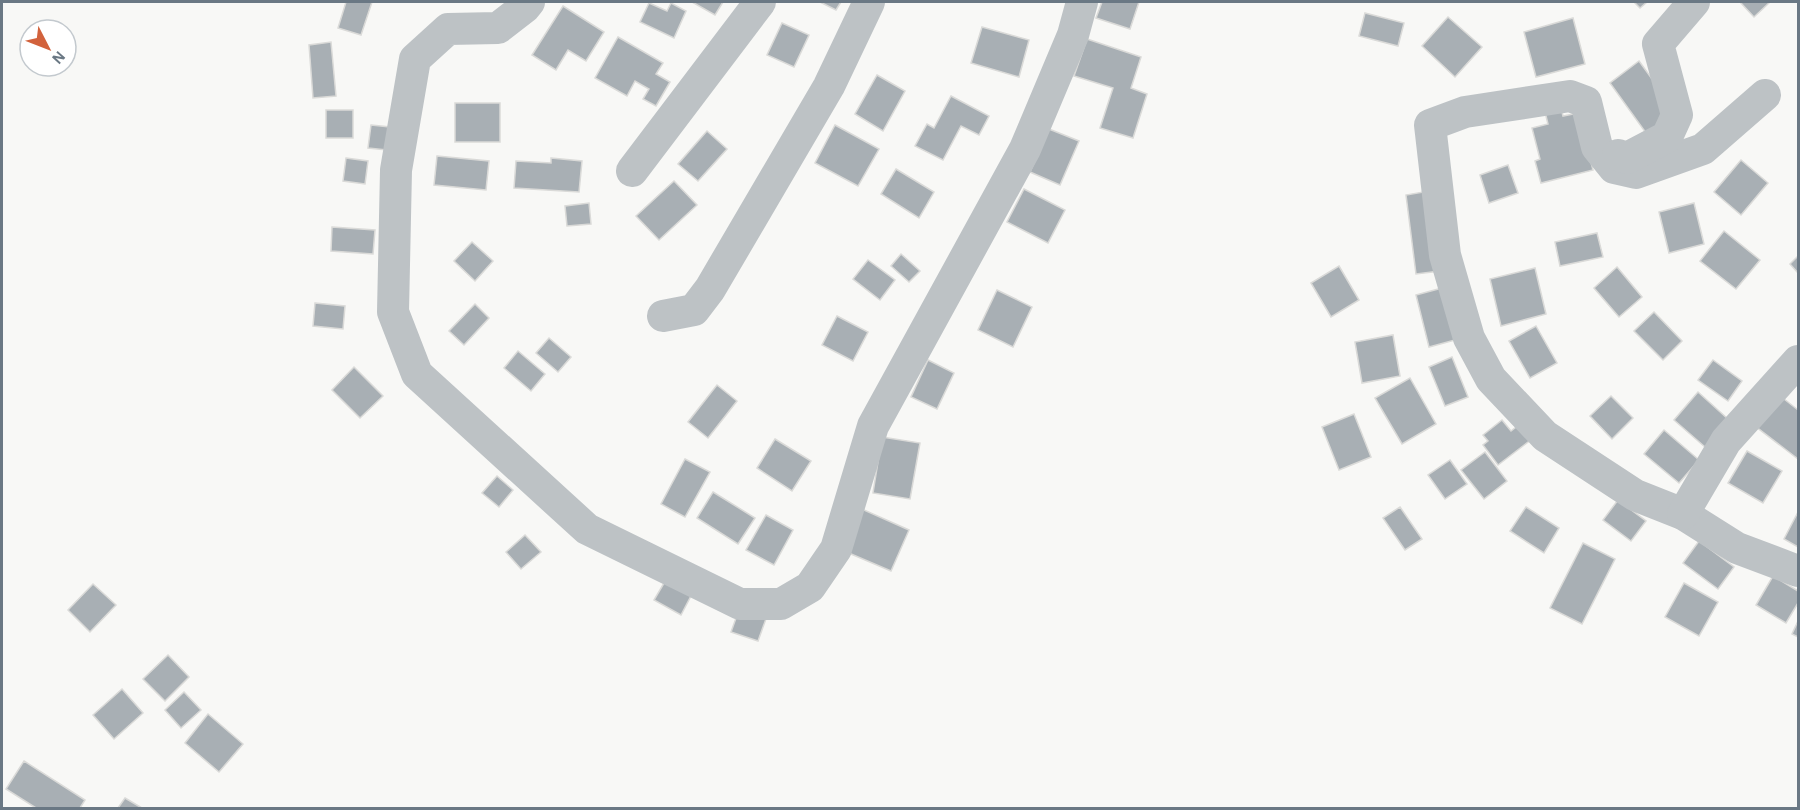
<svg xmlns="http://www.w3.org/2000/svg" width="1800" height="810" font-family="'Alegreya Sans',sans-serif">
<style>
.building{fill:#a8afb4;stroke:#dadad8;stroke-width:1.5}
.lines{fill:none;stroke-linecap:round;stroke-linejoin:round}
.minor{stroke:#bdc2c5;stroke-width:32}
</style>
<rect width="100%" height="100%" fill="#f8f8f6"/>
<!-- building -->
<g class="building">
<path d="M 346,2 L 372,2 L 361,35 L 338,28 Z"/>
<path d="M 692,2 L 723,2 L 715,15 Z"/>
<path d="M 820,2 L 841,2 L 836,10 Z"/>
<path d="M 1102,2 L 1139,2 L 1130,29 L 1096,18 Z"/>
<path d="M 1634,2 L 1647,2 L 1640,8 Z"/>
<path d="M 1740,2 L 1770,2 L 1754,17 Z"/>
<path d="M 649,3 L 667,11 L 671,3 L 686,11 L 674,38 L 640,22 Z"/>
<path d="M 563,6 L 604,32 L 586,61 L 568,50 L 556,70 L 532,55 Z"/>
<path d="M 1365,13 L 1404,23 L 1398,46 L 1359,36 Z"/>
<path d="M 1448,17 L 1482,47 L 1455,77 L 1422,46 Z"/>
<path d="M 1573,18 L 1585,64 L 1536,77 L 1524,32 Z"/>
<path d="M 782,23 L 809,35 L 794,67 L 767,55 Z"/>
<path d="M 982,27 L 1029,40 L 1019,77 L 971,63 Z"/>
<path d="M 618,37 L 663,63 L 656,74 L 670,82 L 656,106 L 643,99 L 649,89 L 635,81 L 627,96 L 595,78 Z"/>
<path d="M 1087,39 L 1141,57 L 1131,88 L 1147,94 L 1133,138 L 1100,128 L 1113,88 L 1074,76 Z"/>
<path d="M 331,42 L 336,96 L 313,98 L 309,45 Z"/>
<path d="M 1639,61 L 1676,112 L 1646,133 L 1610,83 Z"/>
<path d="M 877,75 L 905,91 L 883,131 L 855,114 Z"/>
<path d="M 951,96 L 989,116 L 979,135 L 961,126 L 943,160 L 915,146 L 927,124 L 934,128 Z"/>
<rect x="455" y="103" width="45" height="39"/>
<path d="M 1560,104 L 1563,116 L 1578,113 L 1593,170 L 1541,183 L 1535,161 L 1540,159 L 1532,128 L 1548,124 L 1544,108 Z"/>
<rect x="326" y="110" width="27" height="28"/>
<path d="M 371,125 L 390,127 L 387,150 L 368,148 Z"/>
<path d="M 835,125 L 879,149 L 858,186 L 815,163 Z"/>
<path d="M 1049,129 L 1079,141 L 1060,185 L 1030,172 Z"/>
<path d="M 707,131 L 727,149 L 698,181 L 678,164 Z"/>
<path d="M 437,156 L 489,161 L 486,190 L 434,185 Z"/>
<path d="M 346,158 L 368,161 L 365,184 L 343,181 Z"/>
<path d="M 551,158 L 582,161 L 579,192 L 514,188 L 516,161 L 551,163 Z"/>
<path d="M 1741,160 L 1768,183 L 1741,215 L 1714,192 Z"/>
<path d="M 1508,165 L 1518,193 L 1489,203 L 1480,175 Z"/>
<path d="M 896,169 L 934,192 L 919,218 L 881,194 Z"/>
<path d="M 674,181 L 697,205 L 659,240 L 636,216 Z"/>
<path d="M 1024,189 L 1065,210 L 1048,243 L 1007,222 Z"/>
<path d="M 1429,191 L 1440,271 L 1416,274 L 1406,195 Z"/>
<path d="M 589,203 L 591,224 L 567,226 L 565,206 Z"/>
<path d="M 1694,203 L 1704,244 L 1669,253 L 1659,212 Z"/>
<path d="M 332,227 L 375,230 L 373,254 L 331,251 Z"/>
<path d="M 1724,231 L 1760,260 L 1736,289 L 1700,261 Z"/>
<path d="M 1597,233 L 1603,257 L 1560,266 L 1555,242 Z"/>
<path d="M 472,242 L 493,261 L 475,281 L 454,261 Z"/>
<path d="M 901,254 L 920,271 L 909,282 L 891,266 Z"/>
<path d="M 1798,256 L 1798,273 L 1790,264 Z"/>
<path d="M 868,260 L 895,280 L 880,300 L 853,279 Z"/>
<path d="M 1339,266 L 1359,300 L 1331,317 L 1311,283 Z"/>
<path d="M 1617,267 L 1642,297 L 1619,317 L 1594,288 Z"/>
<path d="M 1535,268 L 1546,314 L 1501,326 L 1490,279 Z"/>
<path d="M 1442,288 L 1455,340 L 1429,347 L 1416,295 Z"/>
<path d="M 997,290 L 1032,307 L 1013,347 L 978,330 Z"/>
<path d="M 315,303 L 345,306 L 343,329 L 313,326 Z"/>
<path d="M 475,304 L 489,318 L 464,345 L 449,331 Z"/>
<path d="M 1654,312 L 1682,341 L 1663,360 L 1634,331 Z"/>
<path d="M 837,316 L 868,332 L 853,361 L 822,345 Z"/>
<path d="M 1536,326 L 1557,363 L 1530,378 L 1509,341 Z"/>
<path d="M 1393,335 L 1400,376 L 1362,383 L 1355,342 Z"/>
<path d="M 549,338 L 571,357 L 558,372 L 536,353 Z"/>
<path d="M 518,351 L 545,374 L 531,391 L 504,368 Z"/>
<path d="M 1452,357 L 1468,397 L 1445,406 L 1429,367 Z"/>
<path d="M 928,360 L 954,373 L 937,409 L 911,397 Z"/>
<path d="M 1713,360 L 1742,381 L 1728,401 L 1698,380 Z"/>
<path d="M 354,367 L 383,396 L 360,418 L 332,390 Z"/>
<path d="M 1410,378 L 1436,424 L 1402,444 L 1375,398 Z"/>
<path d="M 717,385 L 737,401 L 708,438 L 688,422 Z"/>
<path d="M 1698,392 L 1729,420 L 1705,447 L 1674,420 Z"/>
<path d="M 1779,395 L 1798,410 L 1798,459 L 1755,426 Z"/>
<path d="M 1611,396 L 1633,418 L 1612,439 L 1590,416 Z"/>
<path d="M 1354,414 L 1371,457 L 1339,470 L 1322,427 Z"/>
<path d="M 1502,420 L 1511,431 L 1520,424 L 1532,439 L 1498,465 L 1483,445 L 1488,441 L 1483,435 Z"/>
<path d="M 1664,430 L 1699,460 L 1679,483 L 1644,454 Z"/>
<path d="M 882,437 L 920,443 L 910,499 L 873,493 Z"/>
<path d="M 775,439 L 811,461 L 792,491 L 757,468 Z"/>
<path d="M 1747,451 L 1782,471 L 1763,503 L 1728,483 Z"/>
<path d="M 1485,452 L 1507,481 L 1484,499 L 1461,470 Z"/>
<path d="M 685,459 L 710,472 L 685,517 L 661,504 Z"/>
<path d="M 1450,460 L 1467,484 L 1445,499 L 1428,475 Z"/>
<path d="M 497,476 L 513,490 L 499,507 L 482,493 Z"/>
<path d="M 713,492 L 755,518 L 738,544 L 697,518 Z"/>
<path d="M 1618,500 L 1646,521 L 1631,541 L 1603,520 Z"/>
<path d="M 855,506 L 909,530 L 891,571 L 837,548 Z"/>
<path d="M 1400,507 L 1422,539 L 1405,550 L 1383,518 Z"/>
<path d="M 1526,507 L 1559,528 L 1544,553 L 1510,531 Z"/>
<path d="M 1798,512 L 1798,547 L 1784,539 Z"/>
<path d="M 766,515 L 793,530 L 774,565 L 746,550 Z"/>
<path d="M 525,535 L 541,552 L 521,569 L 506,552 Z"/>
<path d="M 1699,541 L 1734,567 L 1718,589 L 1683,563 Z"/>
<path d="M 1583,543 L 1615,559 L 1582,624 L 1550,608 Z"/>
<path d="M 1773,576 L 1798,591 L 1798,603 L 1786,623 L 1756,605 Z"/>
<path d="M 667,578 L 693,592 L 681,615 L 654,600 Z"/>
<path d="M 1684,583 L 1718,602 L 1699,636 L 1665,617 Z"/>
<path d="M 93,584 L 116,605 L 90,632 L 68,610 Z"/>
<path d="M 740,607 L 767,616 L 758,641 L 731,632 Z"/>
<path d="M 1798,621 L 1798,637 L 1792,634 Z"/>
<path d="M 168,655 L 189,677 L 165,701 L 143,679 Z"/>
<path d="M 122,689 L 143,713 L 114,739 L 93,715 Z"/>
<path d="M 184,692 L 201,710 L 181,728 L 165,710 Z"/>
<path d="M 208,714 L 243,744 L 219,772 L 185,743 Z"/>
<path d="M 24,761 L 85,800 L 80,808 L 36,808 L 6,789 Z"/>
<path d="M 125,798 L 142,808 L 118,808 Z"/>
</g>
<g class="lines">
<!-- minor -->
<g class="minor">
<path d="M 529,2 L 525,7 L 498,28 L 448,29 L 415,59 L 396,170 L 393,312 L 417,374 L 587,529 L 740,604 L 781,604 L 810,587 L 836,549 L 873,426 L 1025,149 L 1073,35 L 1082,2"/>
<path d="M 1765,95 L 1703,149 L 1636,173 L 1614,168 L 1597,147 L 1586,102 L 1570,96 L 1465,112 L 1430,125 L 1445,255 L 1469,338 L 1491,379 L 1545,436 L 1635,495 L 1683,514 L 1737,548 L 1798,571"/>
<path d="M 1618,155 L 1627,158 L 1667,137 L 1677,115 L 1658,44 L 1694,2"/>
<path d="M 632,171 L 760,2"/>
<path d="M 663,316 L 694,310 L 710,289 L 829,86 L 869,2"/>
<path d="M 1683,514 L 1726,441 L 1798,361"/>
</g>
</g>
<!-- border -->
<rect width="1800" height="810" fill="none" stroke="#6a7884" stroke-width="6"/>
<!-- north arrow -->
<g transform="translate(48 48) rotate(132)"><circle r="28" fill="#ffffff" stroke="#c3c9ce" stroke-width="1.5"/>
<path d="M0-4.5L10 22L0 15L-10 22Z" fill="#d2623c"/>
<text y="-9" font-size="16" font-weight="bold" text-anchor="middle" fill="#6a7884">N</text>
</g>
</svg>
